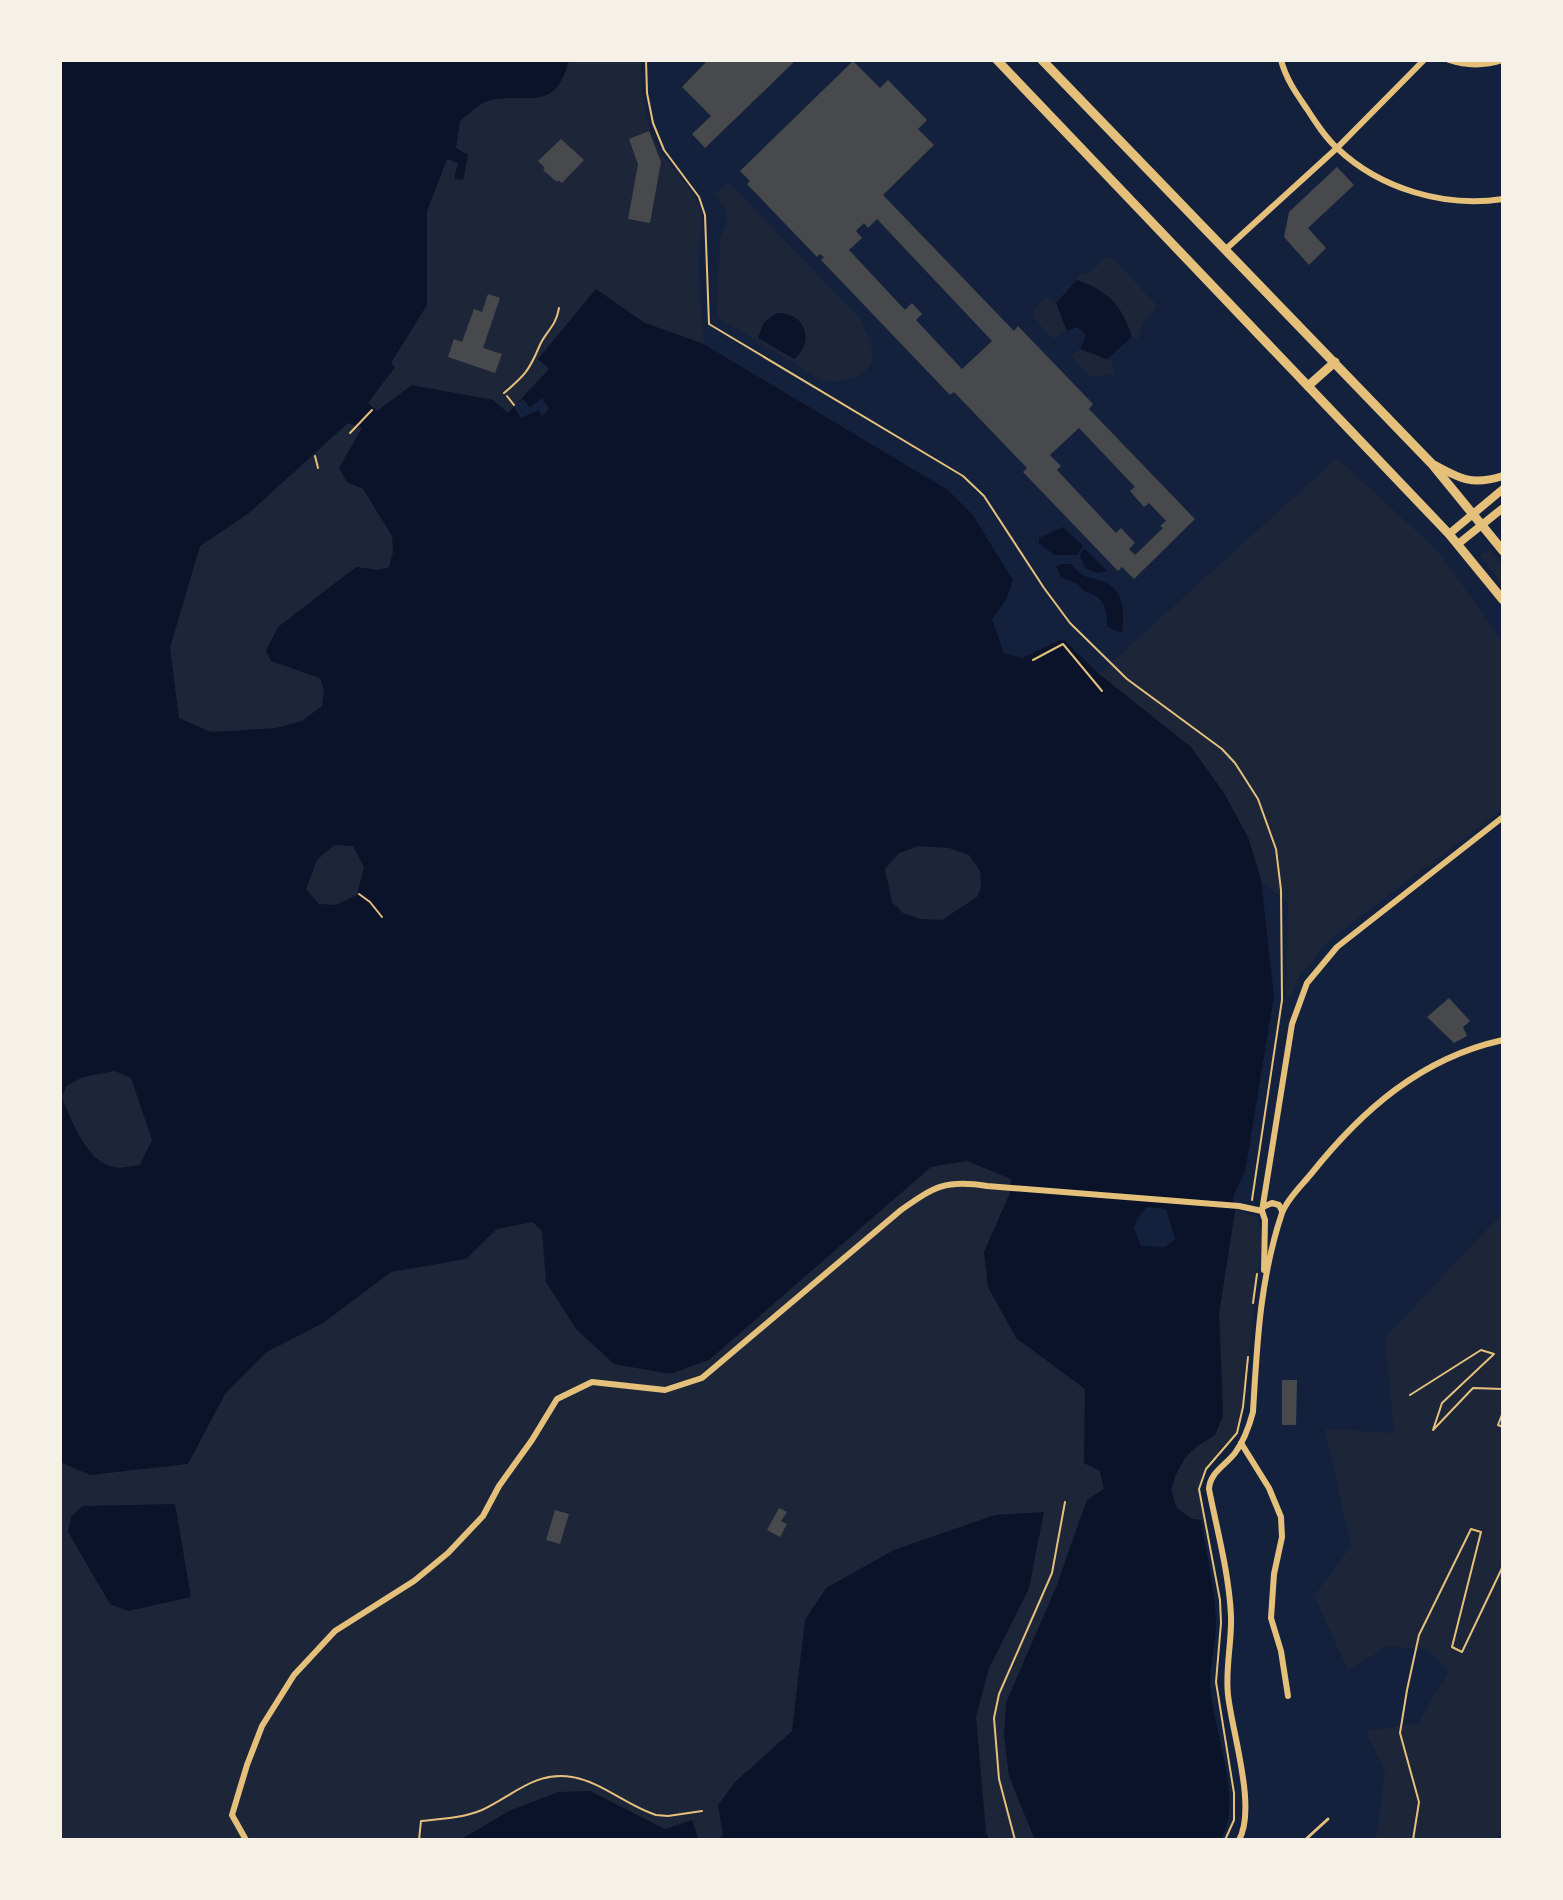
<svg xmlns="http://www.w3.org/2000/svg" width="1563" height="1900" font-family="'Golos Text',sans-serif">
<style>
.green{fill:#1d2539}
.water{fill:#0b132b;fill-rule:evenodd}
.pier{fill:#14213d}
.building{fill:#48494c;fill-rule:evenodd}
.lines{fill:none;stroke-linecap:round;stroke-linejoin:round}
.path{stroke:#e5c07b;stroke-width:2}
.service{stroke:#e5c07b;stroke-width:3}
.minor{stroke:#e5c07b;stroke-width:6}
.secondary{stroke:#e5c07b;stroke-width:8}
.primary{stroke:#e5c07b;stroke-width:9}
</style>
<rect width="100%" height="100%" fill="#14213d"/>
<!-- green -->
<g class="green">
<path d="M 60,60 L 641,60 C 641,91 646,130 663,156 C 675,173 693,188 699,207 C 704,225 699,244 699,263 C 699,290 702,317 704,343 L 948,490 L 972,514 L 1013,580 L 1006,600 L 992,619 L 1004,653 L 1022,658 L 1063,639 L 1099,674 L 1337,458 L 1438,551 L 1503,642 L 1503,809 L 1330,939 L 1300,976 L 1291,997 L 1286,996 L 1288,903 L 1261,880 L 1274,996 L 1245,1172 L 1233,1197 L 1235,1210 L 1257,1218 L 1262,1237 L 1243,1407 L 1237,1433 L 1202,1477 L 1199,1489 L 1205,1519 C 1166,1523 1167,1483 1184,1459 C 1192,1448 1204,1442 1215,1435 L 1223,1395 L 1219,1314 L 1235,1211 L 1010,1193 L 984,1252 L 1067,1374 L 1085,1389 L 1084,1463 L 1100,1471 L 1104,1489 L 1080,1516 L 1057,1585 L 1006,1703 L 1009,1776 L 1035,1840 L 60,1840 Z"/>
<path d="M 728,182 L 861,319 C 864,329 870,340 872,350 C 876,379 841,385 820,379 L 717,317 L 720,239 L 727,222 L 727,213 L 715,194 Z"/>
<path d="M 1106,257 L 1111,257 L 1156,304 L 1155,309 L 1143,322 L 1138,339 L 1132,337 C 1123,307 1106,291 1077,280 L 1079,275 L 1091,272 Z"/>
<path d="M 1045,298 L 1056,303 L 1067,331 L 1053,339 L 1032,316 L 1034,310 Z"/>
<path d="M 1080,349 L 1111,361 L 1115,373 C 1087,381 1090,377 1071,356 Z"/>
<path d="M 1489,549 L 1503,566 L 1503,585 L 1480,556 Z"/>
<path d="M 1503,1212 L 1503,1830 L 1495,1840 L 1374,1840 L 1377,1834 L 1385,1772 L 1366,1731 L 1418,1723 L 1448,1672 L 1429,1650 L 1387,1646 L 1348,1670 L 1314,1596 L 1351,1546 L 1325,1429 L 1394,1433 L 1385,1338 Z"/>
</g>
<!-- water -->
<g class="water">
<path d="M 60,60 L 569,60 C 555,114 529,92 491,100 C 480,102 468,115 460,121 L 456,148 L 468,155 L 463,180 L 454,179 L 458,163 L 447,159 L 427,211 L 427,305 L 391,363 L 395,367 L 368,403 L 377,411 L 412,385 L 493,400 L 508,413 L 549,369 L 538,359 L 596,289 L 645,323 L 704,344 L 948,490 L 972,514 L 1013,580 L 1006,600 L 992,619 L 1004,653 L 1022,658 L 1063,639 L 1099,674 L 1191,747 L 1224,793 L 1248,837 L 1261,879 L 1274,996 L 1245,1172 L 1233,1197 L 1235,1211 L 1219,1314 L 1223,1416 L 1215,1435 L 1197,1446 L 1185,1458 L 1175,1476 L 1171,1491 L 1177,1508 L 1192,1519 L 1201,1520 C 1206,1552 1214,1585 1216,1617 C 1217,1639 1210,1662 1210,1684 C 1212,1728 1245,1803 1220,1840 L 1035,1840 L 1009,1776 L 1004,1735 L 1006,1703 L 1057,1585 L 1087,1500 L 1104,1489 L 1100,1471 L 1084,1463 L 1085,1389 L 1016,1338 L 988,1287 L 984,1252 L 1010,1193 L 1011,1179 L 967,1161 L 931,1167 L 709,1360 L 670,1374 L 614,1364 L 576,1329 L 546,1282 L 542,1231 L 533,1222 L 497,1229 L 466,1259 L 391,1272 L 323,1323 L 267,1352 L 225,1394 L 188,1464 L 90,1475 L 60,1462 ZM 348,423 L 362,428 L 339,468 L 347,482 L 363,489 L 392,536 L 393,552 L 389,567 L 379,570 L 356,567 L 278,627 L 266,651 L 271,661 L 320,678 L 324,689 L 322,706 L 302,721 L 276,728 L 211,732 L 179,718 L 170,648 L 200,546 L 249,513 ZM 334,845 L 353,846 L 364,867 L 357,895 L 336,905 L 319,904 L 306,889 L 317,860 ZM 918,846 L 949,848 L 969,855 L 980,871 L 981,888 L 977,897 L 942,920 L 921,919 L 903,913 L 892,902 L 885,869 L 899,853 ZM 115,1071 L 131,1078 L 152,1140 L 140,1165 C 132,1166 122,1169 114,1167 C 87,1163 72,1121 62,1098 L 66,1086 L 83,1077 ZM 1147,1207 L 1166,1209 L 1175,1239 L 1165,1247 L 1141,1246 L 1134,1228 L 1138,1218 Z"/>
<path d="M 1077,280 C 1108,291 1122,305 1132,337 L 1107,359 L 1080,349 L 1086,335 L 1077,327 L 1067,331 L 1056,303 Z"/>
<path d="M 777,313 C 805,312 816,342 794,359 L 758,338 L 764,322 Z"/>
<path d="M 1063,527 L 1083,546 L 1077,555 L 1055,555 L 1039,544 L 1039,538 Z"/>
<path d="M 1085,549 L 1107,571 L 1098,573 L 1086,569 L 1080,557 L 1081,552 Z"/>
<path d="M 1064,564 L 1071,564 C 1085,581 1088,575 1104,582 C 1126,591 1124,614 1122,633 L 1107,627 C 1108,608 1103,596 1084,591 L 1078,584 L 1061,577 L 1056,566 Z"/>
<path d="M 175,1504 L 191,1597 L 128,1611 L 110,1604 L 68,1532 L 71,1517 L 82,1506 Z"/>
<path d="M 1044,1512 L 1029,1588 L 989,1668 L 976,1717 L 986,1832 L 989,1840 L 714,1840 L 723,1836 L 718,1805 L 735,1782 L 792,1731 L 805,1620 L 826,1588 L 894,1550 L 995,1515 Z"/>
<path d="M 590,1791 L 665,1829 L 692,1820 L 699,1840 L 460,1840 L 509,1811 L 558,1792 Z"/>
</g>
<!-- pier -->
<path class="pier" d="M 542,398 L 549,409 L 542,416 L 538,410 L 521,418 L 513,406 L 523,399 L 530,408 Z"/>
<!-- building -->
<g class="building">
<path d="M 708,60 L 796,60 L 705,148 L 692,134 L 711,116 L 682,87 Z"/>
<path d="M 853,61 L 880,88 L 888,80 L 927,120 L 918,129 L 934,145 L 883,195 L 1014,331 L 1018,326 L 1093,404 L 1089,409 L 1195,519 L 1134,579 L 1122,567 L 1118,571 L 1023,472 L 1027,468 L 954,392 L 950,395 L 821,260 L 824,257 L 820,254 L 817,257 L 747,184 L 750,181 L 740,171 ZM 877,219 L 992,341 L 962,369 L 916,320 L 922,314 L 912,303 L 905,310 L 849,250 L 862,238 L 856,231 L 864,223 L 868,228 ZM 1079,428 L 1135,487 L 1130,491 L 1144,507 L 1149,503 L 1166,521 L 1160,526 L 1163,528 L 1135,555 L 1129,549 L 1135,543 L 1121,528 L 1116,533 L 1057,470 L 1061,466 L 1050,455 Z"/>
<path d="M 649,131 L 661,162 L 650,223 L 628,219 L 638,164 L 629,139 Z"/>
<path d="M 561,139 L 584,160 L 562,183 L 558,180 L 557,182 L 543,170 L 545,168 L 538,161 Z"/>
<path d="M 1337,167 L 1354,185 L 1308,228 L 1326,248 L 1309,265 L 1284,237 L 1289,212 Z"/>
<path d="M 488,294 L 500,298 L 483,348 L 502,354 L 495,373 L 448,357 L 454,339 L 462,342 L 474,309 L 482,312 Z"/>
<path d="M 1449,998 L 1470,1021 L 1463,1027 L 1467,1036 L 1454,1043 L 1427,1017 Z"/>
<path d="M 1282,1380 L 1297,1380 L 1296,1425 L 1282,1425 Z"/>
<path d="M 779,1508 L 787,1512 L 781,1521 L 787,1524 L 780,1537 L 767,1530 Z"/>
<path d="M 555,1510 L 569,1514 L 560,1544 L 546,1540 Z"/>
</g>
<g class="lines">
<!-- path -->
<g class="path">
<path d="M 646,60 L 647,93 L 653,123 L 664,150 L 699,197 L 705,215 L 709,324 L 963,476 L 984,496 L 1044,588 L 1070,623 L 1127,679 L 1222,749 L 1235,763 L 1258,799 L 1276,849 L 1281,890 L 1282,1000 L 1252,1200"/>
<path d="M 504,393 C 524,376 529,371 539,347 C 545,332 556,327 559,308"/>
<path d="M 507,396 L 514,405"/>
<path d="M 350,433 L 372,410"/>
<path d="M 315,456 L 318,468"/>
<path d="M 1033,660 L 1063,644 L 1102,691"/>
<path d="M 359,894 L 370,902 L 382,917"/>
<path d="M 1253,1303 L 1257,1274"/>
<path d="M 1410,1395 L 1481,1350 L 1494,1354 L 1442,1403 L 1433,1430 L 1473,1388 L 1503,1389"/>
<path d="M 1503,1412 L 1498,1425 L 1503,1427"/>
<path d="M 419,1840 L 421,1821 C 441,1819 463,1818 482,1810 C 513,1796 534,1771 572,1777 C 602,1782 627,1806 656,1815 L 668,1816 L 702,1811"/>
<path d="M 1015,1840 L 999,1779 L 994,1718 L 999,1694 L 1052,1573 L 1065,1502"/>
<path d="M 1225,1840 L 1234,1820 L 1234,1793 L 1216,1682 L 1221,1623 L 1220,1600 L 1199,1489 L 1206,1469 L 1237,1433 L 1243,1407 L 1248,1357"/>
<path d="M 1413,1840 L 1419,1802 L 1400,1733 L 1407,1690 L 1419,1635 L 1471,1529 L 1481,1532 L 1452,1647 L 1462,1652 L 1503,1566"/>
</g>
<!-- service -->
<path class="service" d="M 1305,1840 L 1328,1819"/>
<!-- minor -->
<g class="minor">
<path d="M 1281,60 C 1286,79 1296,93 1307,109 C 1316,123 1325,137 1337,148 C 1380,189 1445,208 1503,199"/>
<path d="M 1449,60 C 1467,66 1484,66 1503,60"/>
<path d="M 1226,249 L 1337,148 L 1424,60"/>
<path d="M 1263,1207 L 1272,1203 L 1279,1205 L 1282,1211"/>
<path d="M 1264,1270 L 1265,1220 L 1262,1211 L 1292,1024 L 1307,983 L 1337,947 L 1503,817"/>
<path d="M 1241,1443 L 1269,1488 L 1281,1517 L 1282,1537 L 1274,1574 L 1271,1618 L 1281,1651 L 1288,1696"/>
<path d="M 246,1840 L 232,1815 L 247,1765 L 262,1726 L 294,1675 L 335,1631 L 414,1581 L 448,1553 L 483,1516 L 499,1486 L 532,1440 L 557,1399 L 592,1382 L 665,1390 L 702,1378 L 901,1210 C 934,1187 945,1179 987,1186 L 1239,1206 L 1262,1211"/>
<path d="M 1239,1840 C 1257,1808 1232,1732 1228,1695 C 1225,1669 1232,1642 1231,1616 C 1229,1573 1217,1530 1209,1489 C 1210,1472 1225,1466 1235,1453 C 1244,1441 1249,1427 1253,1412 C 1257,1344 1260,1278 1282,1213 C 1287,1199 1302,1185 1311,1174 C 1362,1110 1421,1058 1503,1040"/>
</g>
<!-- secondary -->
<g class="secondary">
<path d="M 1433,464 C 1460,479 1472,486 1503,476"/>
<path d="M 1449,534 L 1503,489"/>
<path d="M 1458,544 L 1503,508"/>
</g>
<!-- primary -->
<g class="primary">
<path d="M 997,60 L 1449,534 L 1503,600"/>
<path d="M 1042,60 L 1431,463 L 1503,551"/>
<path d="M 1308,386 L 1335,362"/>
</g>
</g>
<!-- border -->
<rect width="1563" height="1900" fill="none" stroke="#f6f1e7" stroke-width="124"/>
</svg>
